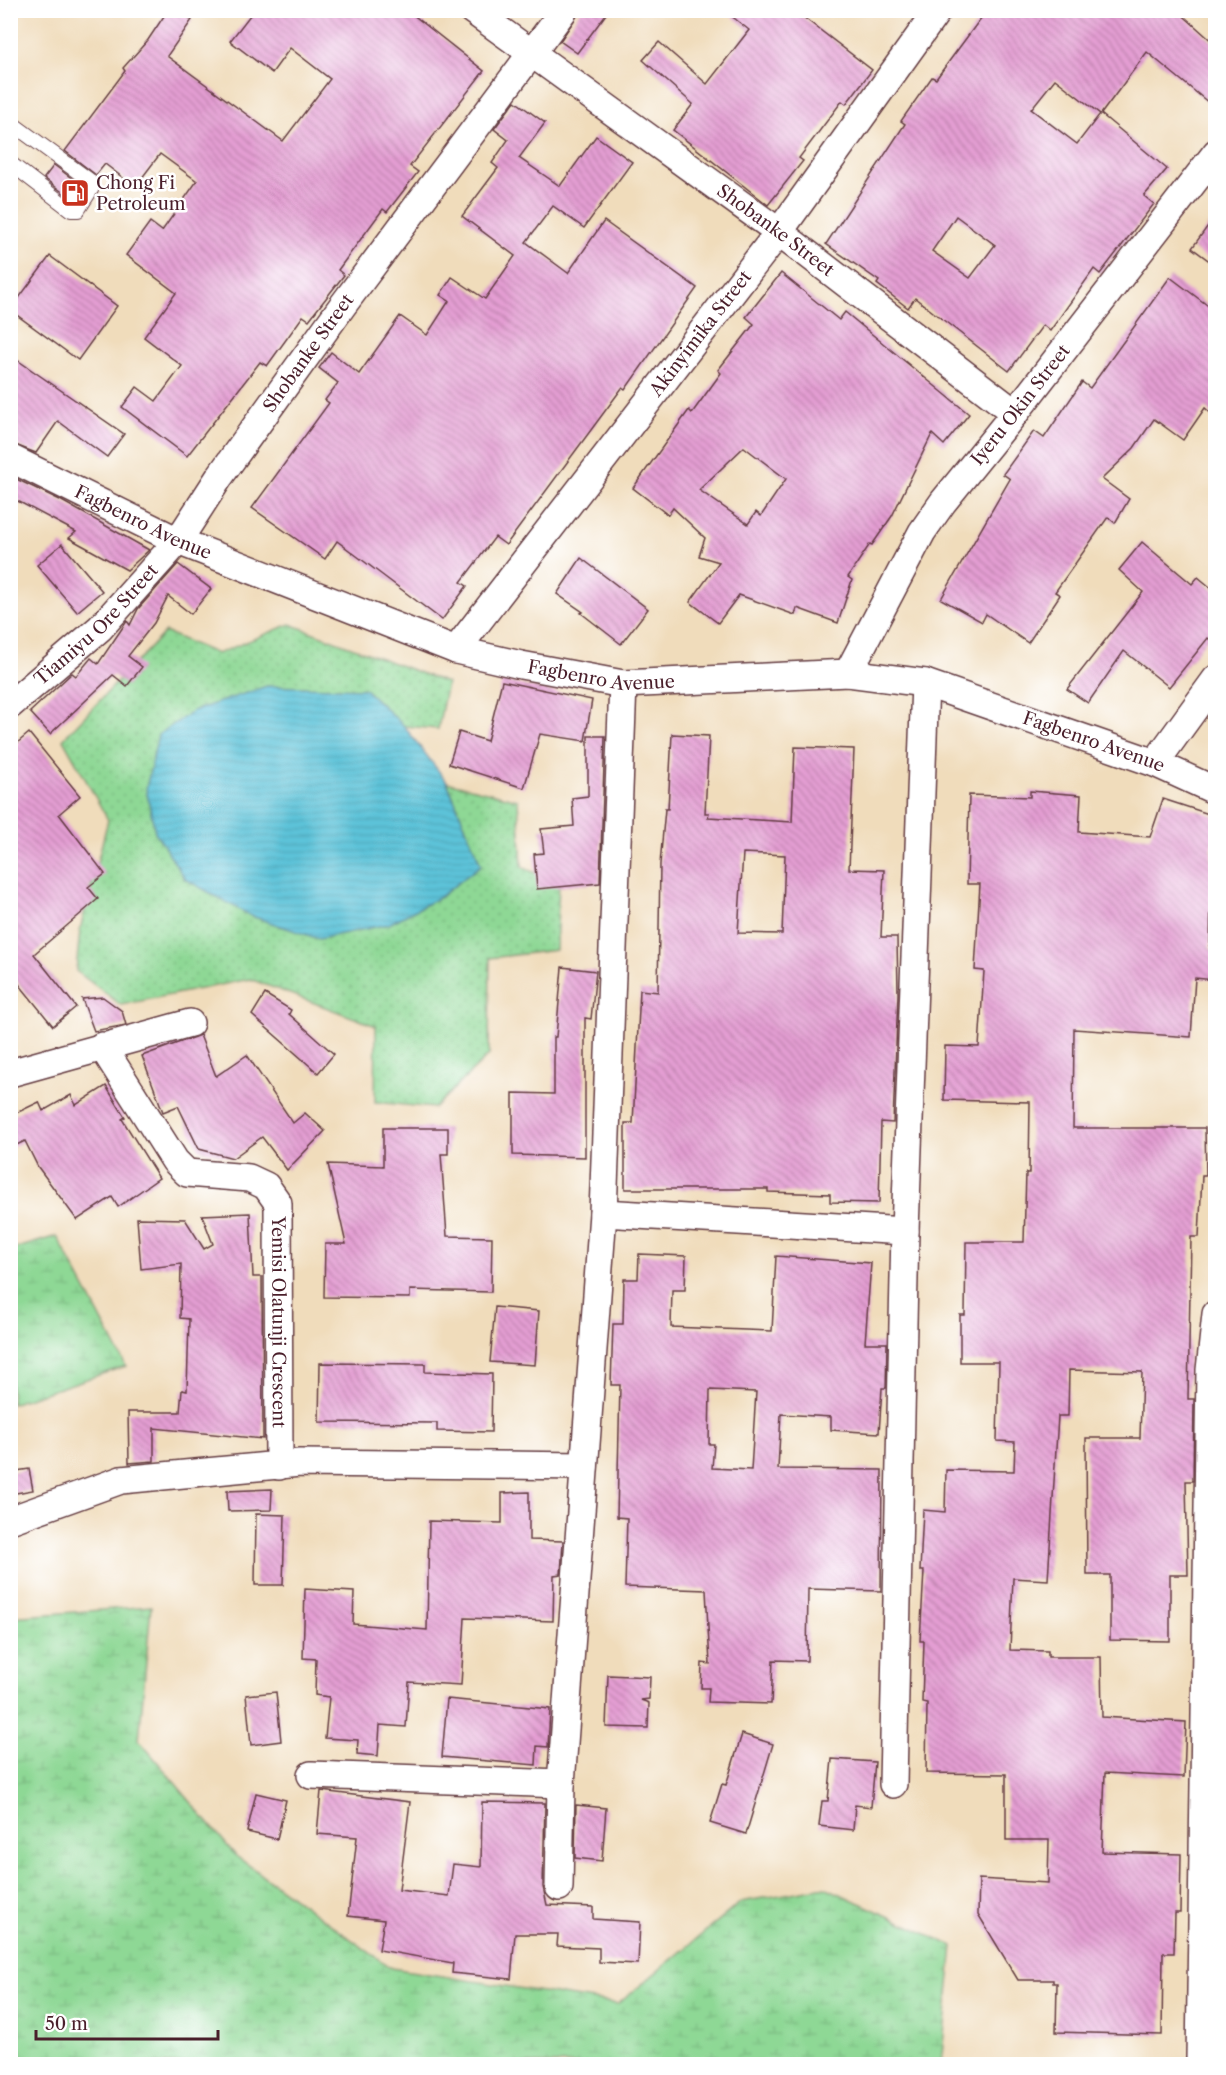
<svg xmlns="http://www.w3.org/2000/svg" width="1226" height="2075" font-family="'Libre Caslon Text',serif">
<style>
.grass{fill:url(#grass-dots);stroke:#6c7c60;stroke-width:1.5}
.wetland{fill:url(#wetland-marsh);stroke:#6c7c60;stroke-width:1.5}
.water{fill:url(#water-rules);stroke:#537182;stroke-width:1.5}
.building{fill:url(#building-back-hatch);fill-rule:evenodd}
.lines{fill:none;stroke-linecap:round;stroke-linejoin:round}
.lane-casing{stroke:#633b41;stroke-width:16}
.street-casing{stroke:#633b41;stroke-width:30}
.lane{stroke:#fff;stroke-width:14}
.street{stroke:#fff;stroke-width:27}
.labels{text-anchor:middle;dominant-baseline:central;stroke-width:5;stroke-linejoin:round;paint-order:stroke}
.poi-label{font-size:18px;fill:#4a1f2b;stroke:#fff;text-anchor:start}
.street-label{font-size:18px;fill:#4a1f2b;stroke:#fff}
</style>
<defs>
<pattern id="grass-dots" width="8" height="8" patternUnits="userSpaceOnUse" patternTransform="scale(1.5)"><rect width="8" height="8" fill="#8ed895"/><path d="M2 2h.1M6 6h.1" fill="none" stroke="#7cb981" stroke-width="1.8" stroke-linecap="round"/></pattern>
<pattern id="wetland-marsh" width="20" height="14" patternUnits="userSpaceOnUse" patternTransform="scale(1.5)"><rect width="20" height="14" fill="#8ed895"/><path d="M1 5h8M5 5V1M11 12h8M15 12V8" fill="none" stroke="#7cb981"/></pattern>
<pattern id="water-rules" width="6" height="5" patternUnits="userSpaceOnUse" patternTransform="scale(1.5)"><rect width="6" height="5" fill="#5cc3d9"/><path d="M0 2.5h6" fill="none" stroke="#52a7ba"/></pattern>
<pattern id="building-back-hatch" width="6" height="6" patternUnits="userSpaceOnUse" patternTransform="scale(1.5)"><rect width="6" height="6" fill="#e49ed3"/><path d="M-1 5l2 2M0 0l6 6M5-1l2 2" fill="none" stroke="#bb80ab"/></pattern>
</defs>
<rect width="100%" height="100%" fill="#fff"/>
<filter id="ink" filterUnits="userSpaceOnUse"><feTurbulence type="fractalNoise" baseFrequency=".0167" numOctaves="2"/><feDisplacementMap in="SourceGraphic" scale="12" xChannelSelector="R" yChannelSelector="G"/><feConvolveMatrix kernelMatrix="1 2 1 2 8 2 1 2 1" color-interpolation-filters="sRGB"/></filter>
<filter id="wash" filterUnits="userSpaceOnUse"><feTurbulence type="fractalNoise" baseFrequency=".008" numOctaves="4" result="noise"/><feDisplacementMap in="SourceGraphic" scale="24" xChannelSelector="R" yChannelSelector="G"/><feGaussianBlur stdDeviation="1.35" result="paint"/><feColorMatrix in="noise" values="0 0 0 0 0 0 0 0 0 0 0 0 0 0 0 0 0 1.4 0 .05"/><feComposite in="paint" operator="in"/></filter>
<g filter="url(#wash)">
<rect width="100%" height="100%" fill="#f0dcbb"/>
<!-- grass -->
<path class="grass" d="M 290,624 L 447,683 L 438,729 L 404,726 L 365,689 L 481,865 L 447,782 L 518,800 L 522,867 L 559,884 L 556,950 L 490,958 L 489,1055 L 434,1108 L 375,1102 L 376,1026 L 250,979 L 121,1005 L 76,971 L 80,930 L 108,820 L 63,739 L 165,632 L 217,654 Z"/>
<!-- wetland -->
<g class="wetland">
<path d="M 57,1236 L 126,1366 L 11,1404 L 11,1250 Z"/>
<path d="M 151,1606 L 139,1740 L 236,1856 L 391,1968 L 618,2004 L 741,1902 L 825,1887 L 953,1946 L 941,2064 L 20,2064 L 11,2062 L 11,1617 Z"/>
</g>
<!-- water -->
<path class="water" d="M 267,686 L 365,689 L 404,726 L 447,782 L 481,865 L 440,897 L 389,924 L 319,939 L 251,916 L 185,879 L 155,832 L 146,789 L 158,735 L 193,711 Z"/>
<g id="blocks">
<!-- building -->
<g class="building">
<path d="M 168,10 L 179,10 L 192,20 L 167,56 L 283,141 L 330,79 L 290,48 L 272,73 L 230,41 L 254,10 L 407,10 L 484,71 L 410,166 L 418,172 L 387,212 L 383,209 L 338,270 L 344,275 L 309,320 L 303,316 L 267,366 L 260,362 L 187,456 L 122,407 L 137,387 L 156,401 L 182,366 L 144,337 L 176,293 L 126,255 L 150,222 L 162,231 L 197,181 L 160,154 L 135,187 L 105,164 L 96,175 L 65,151 L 125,71 L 123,68 L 148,40 Z"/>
<path d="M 581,10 L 609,10 L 577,53 L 560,41 Z"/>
<path d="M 724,10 L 794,10 L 872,70 L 846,104 L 842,101 L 799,158 L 803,161 L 768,205 L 673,130 L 693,104 L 643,60 L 659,42 L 707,84 L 749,30 Z"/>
<path d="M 987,10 L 1177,10 L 1215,44 L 1215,108 L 1147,52 L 1101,114 L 1167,169 L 1144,196 L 1154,204 L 1100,274 L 1094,269 L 1050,331 L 1043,325 L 1009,371 L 915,298 L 908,308 L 877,284 L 879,281 L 826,244 L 905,124 L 901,121 L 932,77 L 936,79 ZM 1055,79 L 1100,114 L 1077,144 L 1031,109 ZM 956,216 L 995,245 L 970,278 L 932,251 Z"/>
<path d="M 515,101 L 545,123 L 519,158 L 560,186 L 596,136 L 632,162 L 584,228 L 553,206 L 526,242 L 568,273 L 604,221 L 697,288 L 625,390 L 622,388 L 506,545 L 495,537 L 461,582 L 467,586 L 442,620 L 337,541 L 325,559 L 252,508 L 329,403 L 325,400 L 338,383 L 319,368 L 331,352 L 359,374 L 400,316 L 427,335 L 449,301 L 440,295 L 452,277 L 485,299 L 515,256 L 462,216 L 498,168 L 492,163 L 508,140 L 494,129 Z"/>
<path d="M 54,165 L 82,186 L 73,200 L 44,178 Z"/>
<path d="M 1215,216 L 1215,265 L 1192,248 Z"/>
<path d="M 50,256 L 117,306 L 78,360 L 10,310 Z"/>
<path d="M 781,273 L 839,320 L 845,312 L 969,414 L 944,445 L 932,434 L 892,516 L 872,545 L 870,544 L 848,577 L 852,580 L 838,623 L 797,608 L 795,615 L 739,595 L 718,623 L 690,602 L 719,562 L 699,556 L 705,538 L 673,508 L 668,515 L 633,488 L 689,410 L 692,413 L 721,373 L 718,370 L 754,324 L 746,317 ZM 744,447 L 786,479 L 761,516 L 756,512 L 748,524 L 699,490 Z"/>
<path d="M 1170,277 L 1215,311 L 1215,417 L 1205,408 L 1183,440 L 1154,419 L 1134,448 L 1102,479 L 1129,499 L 1115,523 L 1108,517 L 1055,592 L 1060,595 L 1028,643 L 986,614 L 982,622 L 941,599 L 1010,479 L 1003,474 L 1034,431 L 1044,438 L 1082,382 L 1090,388 Z"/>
<path d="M 10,355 L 124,434 L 107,457 L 58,421 L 36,453 L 10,443 Z"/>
<path d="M 10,476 L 60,500 L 149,550 L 127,570 L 69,538 L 76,532 L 10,497 Z"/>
<path d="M 1142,542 L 1192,584 L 1198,577 L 1215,591 L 1215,644 L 1208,638 L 1169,687 L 1124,651 L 1088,703 L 1067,689 L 1143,592 L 1119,570 Z"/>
<path d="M 62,544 L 102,591 L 77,612 L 37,565 Z"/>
<path d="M 581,558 L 648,609 L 621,644 L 581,613 L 583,612 L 557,594 Z"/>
<path d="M 178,564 L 211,589 L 191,614 L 168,596 L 154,623 L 128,656 L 142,667 L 127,686 L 113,675 L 50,734 L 30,712 L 72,673 L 76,676 L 91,658 L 98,664 L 125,624 L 127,621 L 130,625 L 138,609 Z"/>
<path d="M 502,681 L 592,700 L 585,741 L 540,734 L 524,788 L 449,764 L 459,732 L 487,741 Z"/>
<path d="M 29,733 L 80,796 L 59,814 L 105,874 L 88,887 L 98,899 L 34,954 L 76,1007 L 53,1026 L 10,973 L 10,749 Z"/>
<path d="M 672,734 L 709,736 L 705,813 L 709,813 L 708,817 L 792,822 L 795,747 L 854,749 L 849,869 L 884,870 L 881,937 L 897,937 L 898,994 L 893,1123 L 881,1122 L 879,1203 L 830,1202 L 830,1194 L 768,1192 L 768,1189 L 625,1189 L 625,1123 L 633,1123 L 640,990 L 658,992 L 660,864 L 665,809 L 668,809 ZM 743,853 L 785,855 L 782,934 L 738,933 Z"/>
<path d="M 588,736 L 605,736 L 600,883 L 537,889 L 534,854 L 544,853 L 541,829 L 574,826 L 572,798 L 588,796 Z"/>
<path d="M 1030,791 L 1081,795 L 1079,832 L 1150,837 L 1163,799 L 1215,816 L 1215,843 L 1212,842 L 1210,949 L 1215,949 L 1215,980 L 1195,978 L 1191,1037 L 1074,1029 L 1073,1128 L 1205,1128 L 1206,1175 L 1202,1175 L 1199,1237 L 1191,1237 L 1188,1399 L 1194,1399 L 1193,1481 L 1186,1481 L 1188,1575 L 1170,1575 L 1170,1641 L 1110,1640 L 1110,1575 L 1087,1575 L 1086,1438 L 1140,1438 L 1142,1372 L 1069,1370 L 1068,1416 L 1058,1416 L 1048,1580 L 1013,1578 L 1010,1650 L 1048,1651 L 1048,1657 L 1101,1657 L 1102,1717 L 1186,1722 L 1184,1777 L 1105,1773 L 1102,1852 L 1181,1854 L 1180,1913 L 1175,1913 L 1174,1953 L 1163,1953 L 1162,2035 L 1056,2032 L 1057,1983 L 1053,1983 L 1053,1980 L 1018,1980 L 978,1914 L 979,1879 L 1048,1883 L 1049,1840 L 1006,1840 L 1006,1774 L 926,1773 L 927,1703 L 922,1702 L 924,1641 L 920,1641 L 924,1571 L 920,1571 L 923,1510 L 945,1512 L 946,1470 L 1014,1471 L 1015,1442 L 997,1441 L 999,1362 L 960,1362 L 960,1315 L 965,1315 L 966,1242 L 1024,1242 L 1026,1173 L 1029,1173 L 1030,1102 L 944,1100 L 945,1046 L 979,1047 L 984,971 L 975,970 L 980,884 L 967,884 L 969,795 L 1030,797 Z"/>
<path d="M 562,967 L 596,971 L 591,1019 L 585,1018 L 585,1157 L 513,1155 L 513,1093 L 554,1094 L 554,1037 L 556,1037 Z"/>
<path d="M 265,994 L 291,1010 L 289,1014 L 334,1054 L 318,1073 L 252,1015 Z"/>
<path d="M 103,997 L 122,1011 L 126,1025 L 94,1031 L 82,999 Z"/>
<path d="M 200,1035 L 216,1076 L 247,1055 L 293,1123 L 305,1113 L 325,1131 L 287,1170 L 262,1137 L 233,1158 L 199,1149 L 178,1106 L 163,1112 L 142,1056 Z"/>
<path d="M 106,1086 L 125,1117 L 122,1119 L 159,1178 L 118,1207 L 112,1197 L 77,1220 L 38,1167 L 25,1141 L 10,1148 L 10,1116 L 39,1102 L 43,1111 L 71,1095 L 76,1105 Z"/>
<path d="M 383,1128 L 448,1128 L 448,1154 L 441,1154 L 447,1236 L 492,1237 L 491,1292 L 410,1290 L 410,1298 L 324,1297 L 325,1244 L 346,1244 L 328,1164 L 383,1166 Z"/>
<path d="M 250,1213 L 253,1277 L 262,1277 L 263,1439 L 154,1428 L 154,1461 L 129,1463 L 128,1412 L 180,1412 L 182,1390 L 187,1391 L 189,1319 L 180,1318 L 181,1264 L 141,1269 L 137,1218 L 185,1219 L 204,1249 L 213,1244 L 202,1215 Z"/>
<path d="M 639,1254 L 686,1256 L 685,1290 L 672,1290 L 671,1327 L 772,1331 L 776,1256 L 871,1263 L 865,1343 L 887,1343 L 886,1388 L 882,1388 L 879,1433 L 831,1430 L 831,1417 L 781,1414 L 778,1469 L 882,1470 L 881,1591 L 808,1589 L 807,1661 L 773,1660 L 771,1704 L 708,1702 L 709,1688 L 701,1688 L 702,1663 L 710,1664 L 706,1590 L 625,1587 L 627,1518 L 617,1517 L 620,1385 L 611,1385 L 613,1324 L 623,1324 L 624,1279 L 638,1279 ZM 710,1390 L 756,1392 L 751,1470 L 712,1468 L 714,1444 L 709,1444 Z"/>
<path d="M 495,1307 L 539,1311 L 535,1365 L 490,1362 Z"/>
<path d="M 320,1363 L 425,1364 L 425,1372 L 492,1374 L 491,1432 L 437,1431 L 437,1423 L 319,1422 Z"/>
<path d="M 29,1469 L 33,1490 L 10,1494 L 10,1472 Z"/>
<path d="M 272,1489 L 271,1510 L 228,1511 L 227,1491 Z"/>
<path d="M 529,1492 L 529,1540 L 563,1541 L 561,1574 L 554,1575 L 553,1621 L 465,1618 L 461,1685 L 409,1682 L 406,1727 L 380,1725 L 378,1756 L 357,1754 L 358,1740 L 325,1738 L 329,1697 L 315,1695 L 316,1659 L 303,1658 L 305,1589 L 354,1592 L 353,1624 L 427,1630 L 429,1521 L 502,1523 L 502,1493 Z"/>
<path d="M 256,1514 L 285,1515 L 283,1585 L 255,1585 Z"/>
<path d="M 608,1675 L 650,1677 L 649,1699 L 641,1700 L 649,1703 L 648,1728 L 606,1727 Z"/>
<path d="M 276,1692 L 281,1741 L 251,1745 L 246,1695 Z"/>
<path d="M 447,1699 L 550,1709 L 548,1747 L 537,1746 L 536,1765 L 442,1757 Z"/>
<path d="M 742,1734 L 773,1744 L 746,1834 L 710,1823 L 722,1784 L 726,1785 Z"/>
<path d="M 832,1759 L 875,1762 L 871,1807 L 855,1805 L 853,1830 L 819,1826 L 822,1801 L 828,1801 Z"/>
<path d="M 321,1791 L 410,1802 L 399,1890 L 449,1896 L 453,1864 L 481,1867 L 482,1802 L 545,1803 L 543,1887 L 547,1905 L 593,1907 L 593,1919 L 640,1922 L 638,1964 L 599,1962 L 599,1948 L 557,1946 L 558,1934 L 515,1934 L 511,1979 L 452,1973 L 453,1963 L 379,1950 L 384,1920 L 348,1916 L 357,1837 L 317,1834 Z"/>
<path d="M 256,1793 L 286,1800 L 277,1839 L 247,1832 Z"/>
<path d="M 576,1805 L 606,1808 L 602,1861 L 575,1858 Z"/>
</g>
</g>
</g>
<g filter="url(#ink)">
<use href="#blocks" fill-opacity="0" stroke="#633b41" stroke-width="1.5"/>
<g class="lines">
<!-- lane casing -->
<g class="lane-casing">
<path id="lane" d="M 10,122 L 89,180 L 92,188 L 78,210 L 71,210 L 10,163"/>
</g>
<!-- street casing -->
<g class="street-casing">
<g id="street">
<path id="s1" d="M 472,10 L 779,232 L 1015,413"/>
<path id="s2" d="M 10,458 L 178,541 L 456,650 L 521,665 L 623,684 L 848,673 L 925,683 L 1155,763 L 1216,791"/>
<path id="s3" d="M 456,650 L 779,232 L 938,10"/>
<path id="s4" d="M 848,673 L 922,532 L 943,502 L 1015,413 L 1216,153"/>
<path id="s5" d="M 10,705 L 100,628 L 178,541 L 220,476 L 343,305 L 564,10"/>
<path d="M 1155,763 L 1216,679"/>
<path id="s6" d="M 102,1046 L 175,1161 L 187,1173 L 249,1178 L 266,1186 L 278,1203 L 279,1466"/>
<path d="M 10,1073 L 190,1023"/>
<path d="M 603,1213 L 905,1231"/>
<path d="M 10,1520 L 121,1480 L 300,1463 L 584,1466"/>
<path d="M 311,1775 L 561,1784"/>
<path d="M 893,1784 L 905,1231 L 925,683"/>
<path d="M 559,1887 L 561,1784 L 603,1213 L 623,684"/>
<path d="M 1200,2060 L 1210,1370 L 1216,1314"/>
</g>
</g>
<!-- lane -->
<use href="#lane" class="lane"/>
<!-- street -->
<use href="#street" class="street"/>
</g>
</g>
<!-- icons -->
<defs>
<g id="fuel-square" transform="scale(1.5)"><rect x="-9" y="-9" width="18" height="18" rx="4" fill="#c8321e" stroke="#fff"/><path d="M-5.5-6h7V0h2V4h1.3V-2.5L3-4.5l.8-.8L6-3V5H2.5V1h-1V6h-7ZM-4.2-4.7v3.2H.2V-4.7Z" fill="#fff"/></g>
</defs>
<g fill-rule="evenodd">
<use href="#fuel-square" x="75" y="193"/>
</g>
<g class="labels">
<!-- poi labels -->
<g class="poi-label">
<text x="96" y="183">Chong Fi<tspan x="96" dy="21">Petroleum</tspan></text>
</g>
<!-- street labels -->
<g class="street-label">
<text stroke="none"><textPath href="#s1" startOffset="375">Shobanke Street</textPath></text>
<text stroke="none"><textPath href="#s3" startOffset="400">Akinyimika Street</textPath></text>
<text stroke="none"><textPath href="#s5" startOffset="464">Shobanke Street</textPath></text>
<text stroke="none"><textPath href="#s4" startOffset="320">Iyeru Okin Street</textPath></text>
<text stroke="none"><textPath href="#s2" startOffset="148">Fagbenro Avenue</textPath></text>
<text stroke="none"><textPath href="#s5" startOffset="118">Tiamiyu Ore Street</textPath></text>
<text stroke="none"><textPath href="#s2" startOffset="634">Fagbenro Avenue</textPath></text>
<text stroke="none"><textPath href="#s2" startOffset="1138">Fagbenro Avenue</textPath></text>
<text stroke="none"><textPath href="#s6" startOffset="374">Yemisi Olatunji Crescent</textPath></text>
</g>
</g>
<!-- margin -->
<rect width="1226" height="2075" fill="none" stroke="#fff" stroke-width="36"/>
<!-- scale -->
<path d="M36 2030v9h182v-9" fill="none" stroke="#4a1f2b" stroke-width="3"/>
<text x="45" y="2030" font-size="18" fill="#4a1f2b" stroke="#ffffff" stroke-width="4.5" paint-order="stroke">50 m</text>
</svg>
